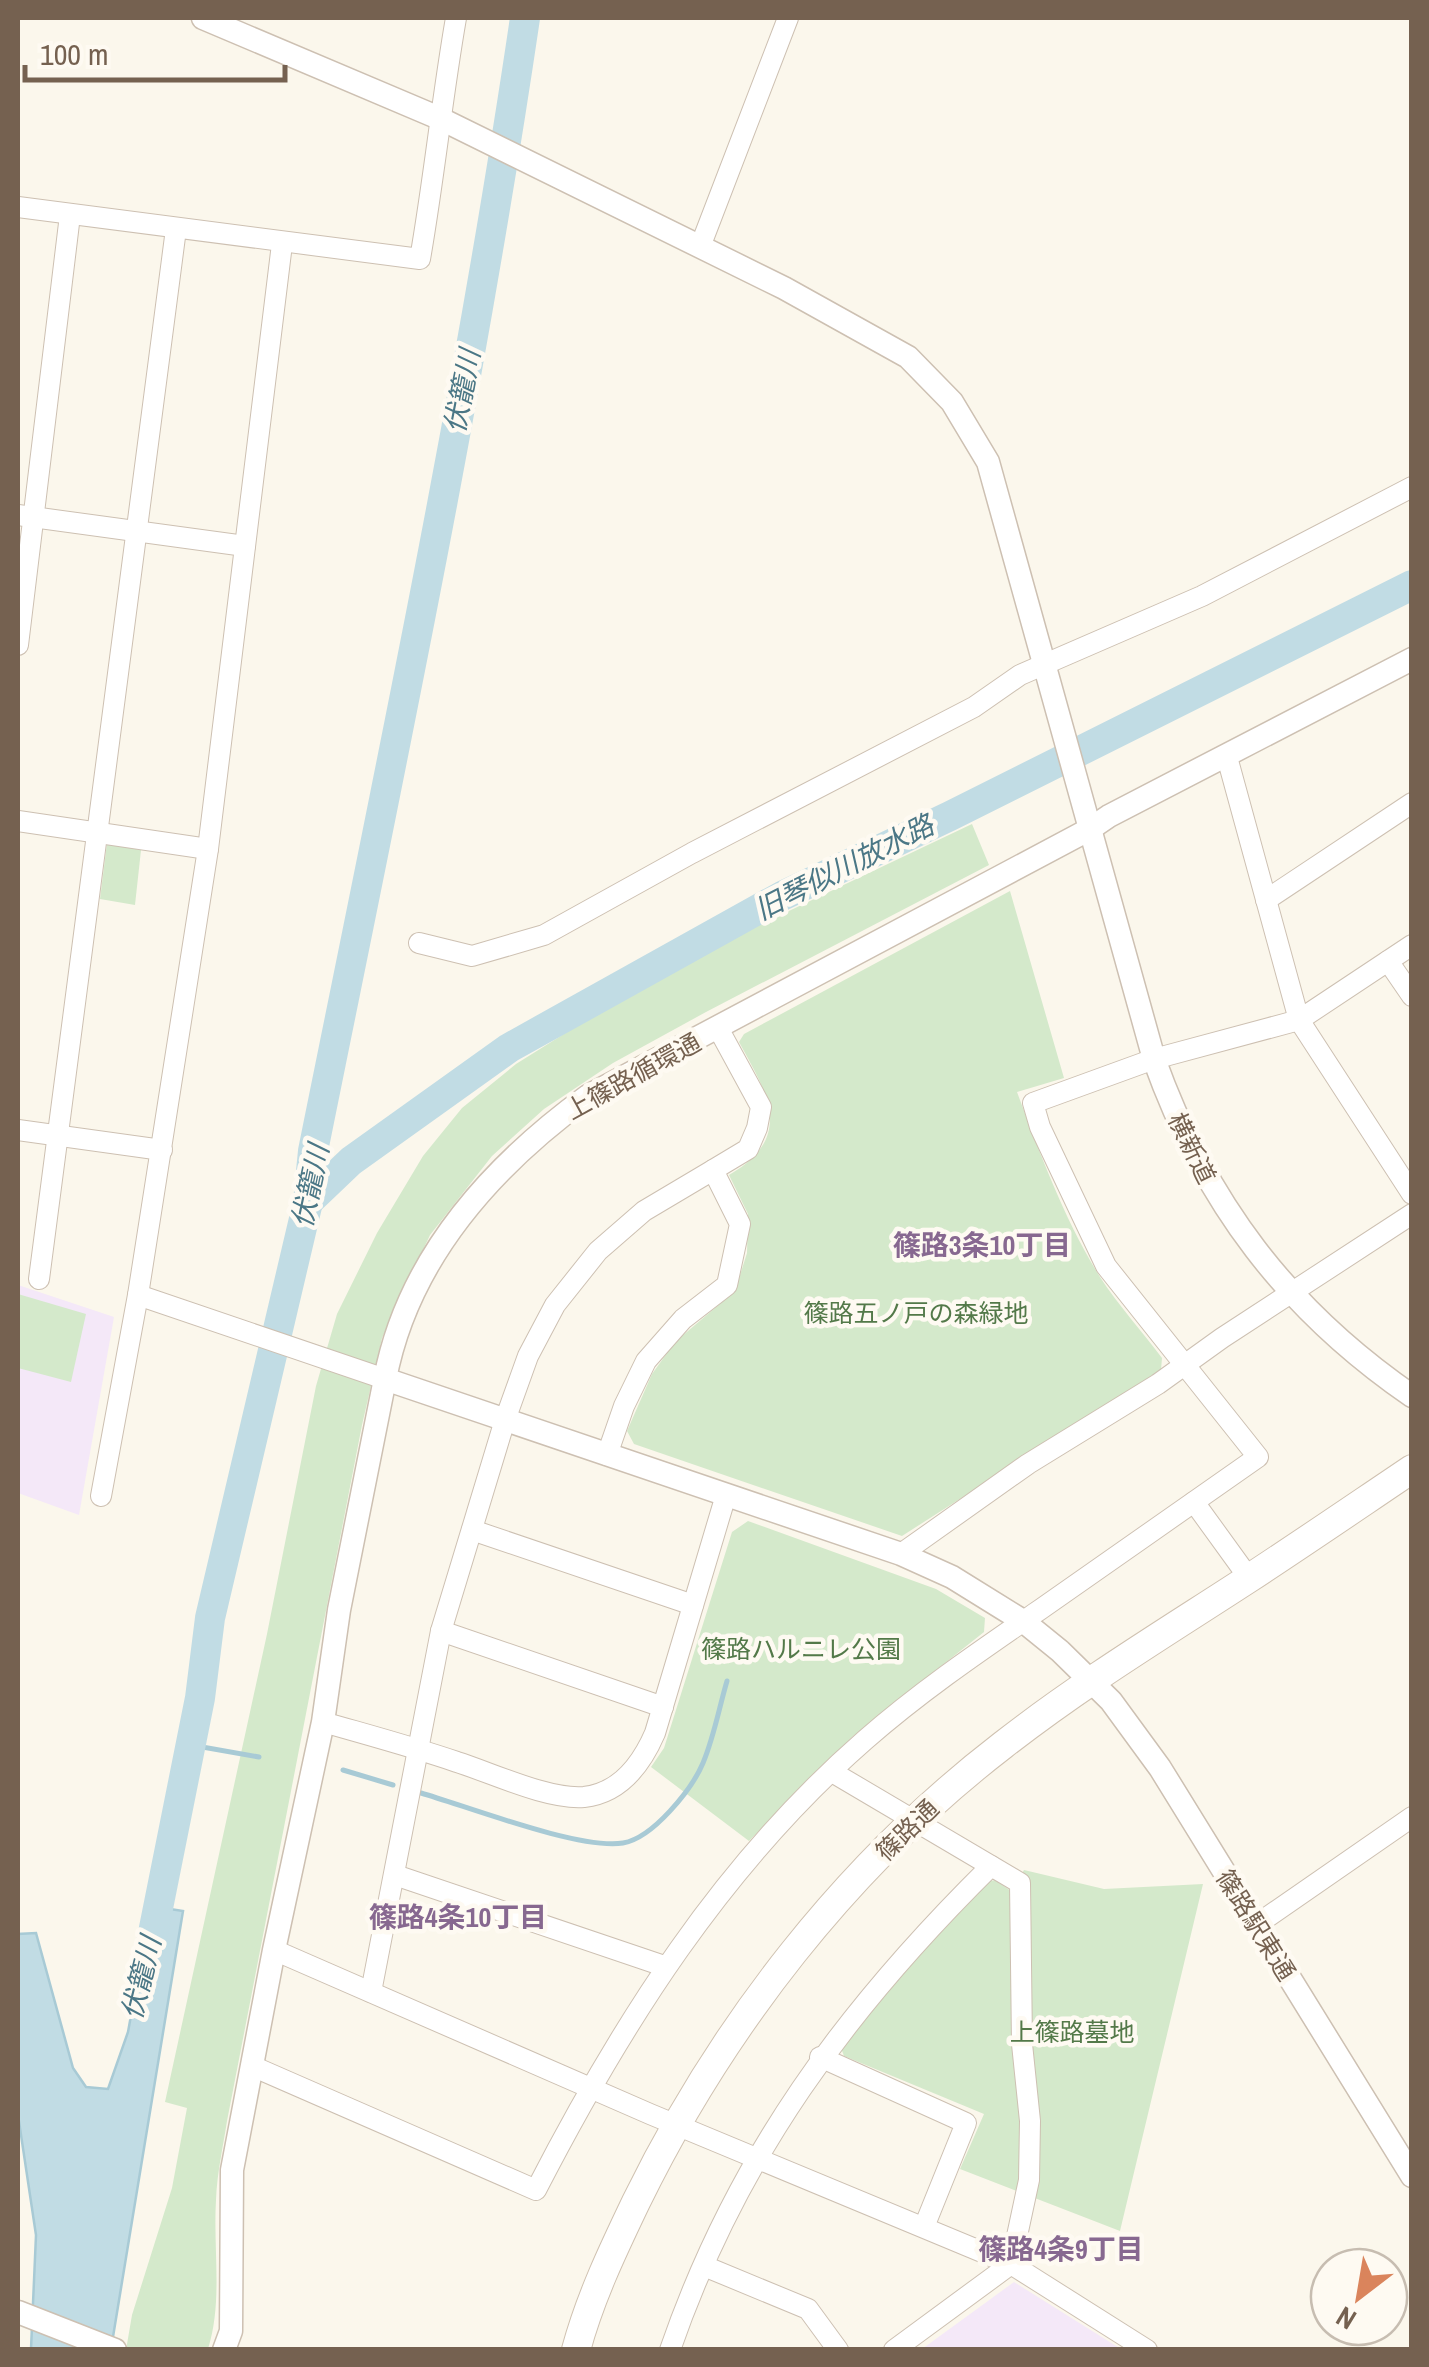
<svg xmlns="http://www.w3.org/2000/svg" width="1429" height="2367" font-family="'Archivo Narrow','Noto Sans JP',sans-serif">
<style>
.education{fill:#f4e8f8}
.green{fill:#d4e9cb}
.water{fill:#c1dce4;stroke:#a8cad5;stroke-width:2.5}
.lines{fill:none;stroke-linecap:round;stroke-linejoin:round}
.stream{stroke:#a8cad5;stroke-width:5}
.river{stroke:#c1dce4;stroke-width:30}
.minor-casing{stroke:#cdc0b2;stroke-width:22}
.tertiary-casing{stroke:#cdc0b2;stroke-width:25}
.secondary-casing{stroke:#cfc1b0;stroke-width:30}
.minor{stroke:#fff;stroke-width:20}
.tertiary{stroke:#fff;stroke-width:22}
.secondary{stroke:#fff;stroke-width:28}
.labels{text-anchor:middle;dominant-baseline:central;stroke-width:9;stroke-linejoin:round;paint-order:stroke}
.street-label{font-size:25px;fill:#756150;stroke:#fefaf2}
.park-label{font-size:25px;fill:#537949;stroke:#fefaf2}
.water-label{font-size:28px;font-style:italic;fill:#4b7786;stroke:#fefaf2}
.neighbourhood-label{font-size:28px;font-weight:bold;fill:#876890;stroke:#fefaf2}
</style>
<rect width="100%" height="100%" fill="#fbf7ec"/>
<!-- education -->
<g class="education">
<path d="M 18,1285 L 114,1317 L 79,1515 L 18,1493 Z"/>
<path d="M 1014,2282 L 1121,2349 L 922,2349 Z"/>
</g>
<!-- green -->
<g class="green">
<path d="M 972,824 L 989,865 L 706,1012 L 613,1063 L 544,1109 L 492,1156 L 430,1235 L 382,1338 L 362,1425 L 227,2121 C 223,2147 217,2173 216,2200 C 213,2250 223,2301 208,2349 L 126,2350 L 132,2315 L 172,2188 L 187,2108 L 165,2102 L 267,1634 L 316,1386 L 337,1314 L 377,1233 L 423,1156 L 462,1108 L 516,1064 L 607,1007 L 736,936 Z"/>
<path d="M 107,843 L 141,850 L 135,905 L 100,899 Z"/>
<path d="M 1010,891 L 1064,1078 L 1017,1092 C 1041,1156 1064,1219 1100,1277 C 1118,1305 1142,1331 1162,1358 L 1161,1370 L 902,1536 L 634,1444 L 627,1431 L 652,1374 L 675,1342 L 735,1291 L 747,1253 L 748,1214 L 729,1175 C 795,1137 768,1095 739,1042 L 744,1034 Z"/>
<path d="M 18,1294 L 86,1314 L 71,1382 L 18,1368 Z"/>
<path d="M 748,1521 L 936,1589 L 985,1618 L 984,1632 L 852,1737 L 749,1841 L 651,1767 L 664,1748 L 732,1532 Z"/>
<path d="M 1024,1870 L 1104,1889 L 1203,1884 L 1120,2231 L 960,2169 L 984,2114 L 844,2056 L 841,2048 L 894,1981 L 987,1882 L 995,1880 L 1011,1891 Z"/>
</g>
<!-- water -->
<path class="water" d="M 151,1906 L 183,1911 L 111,2349 L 31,2349 L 36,2235 L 18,2115 L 18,1934 L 36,1933 L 73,2068 L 86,2087 L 108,2089 L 128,2032 Z"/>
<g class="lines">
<!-- stream -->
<g class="stream">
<path d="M 191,1745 L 259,1757"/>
<path d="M 343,1770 L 393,1785"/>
<path d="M 421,1793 C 469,1807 580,1850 623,1843 C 653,1838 692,1789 703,1763 C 714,1737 719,1708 727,1681"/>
</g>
<!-- river -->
<g class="river">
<path d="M 308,1202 L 351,1161 L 509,1048 L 782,896 L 950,816 L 1412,585"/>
<path d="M 150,1948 L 200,1698 L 210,1618 L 308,1202 L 313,1151 C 389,774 469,398 525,18"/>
</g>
<!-- minor casing -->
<g class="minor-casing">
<g id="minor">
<path d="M 18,207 L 420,259 C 434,179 442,98 456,18"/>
<path d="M 700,247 L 788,18"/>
<path d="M 18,515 L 245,546"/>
<path d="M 18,645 L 70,215"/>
<path d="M 1227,757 L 1299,1020 L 1412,1194"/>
<path d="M 18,821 L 208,849"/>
<path d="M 1266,900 L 1412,803"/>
<path d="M 419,943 L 472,956 L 544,935 L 692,853 L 974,707 L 1020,675 L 1202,596 L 1412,487"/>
<path d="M 1388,961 L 1412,996"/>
<path d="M 18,1130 L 162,1150"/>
<path d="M 39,1279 L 176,229"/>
<path d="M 138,1295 L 385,1379"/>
<path d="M 607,1455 L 624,1406 L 646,1361 L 683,1319 L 727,1285 L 740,1224 L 713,1170 L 748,1149 L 757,1128 L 761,1107 L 718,1028"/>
<path d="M 101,1496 L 138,1295 L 208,849 L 282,244"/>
<path d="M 1194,1502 L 1249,1578"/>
<path d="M 472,1530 L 693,1605"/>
<path d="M 901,1554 L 1028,1464 L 1158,1384 L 1222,1338 L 1412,1214"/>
<path d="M 441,1631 L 663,1707"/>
<path d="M 323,1722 C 368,1735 413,1747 457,1762 C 492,1773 548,1800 584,1797 C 621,1793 642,1763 655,1733 L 726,1495"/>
<path d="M 832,1772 L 1020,1883 L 1022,2044 L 1030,2121 L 1029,2180 L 1011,2264 L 894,2350"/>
<path d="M 395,1875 L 664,1966"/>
<path d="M 1256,1925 L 1412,1817"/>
<path d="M 274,1950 L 650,2114 L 1011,2264 L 1147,2350"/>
<path d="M 371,1992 L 441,1631 L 505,1420 L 528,1356 L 555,1305 L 598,1251 L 644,1211 L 713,1170"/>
<path d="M 820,2057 L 966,2123 L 924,2227"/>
<path d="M 252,2066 L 536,2190 C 622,2023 722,1865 865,1740 C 921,1691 980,1651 1041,1609 C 1113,1558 1186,1508 1258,1457 L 1106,1266 L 1040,1127 L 1033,1103 L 1154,1059 L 1299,1020 L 1412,945"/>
<path d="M 704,2266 L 808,2309 L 838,2350"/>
<path d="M 670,2350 C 737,2156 846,2009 991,1866"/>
</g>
</g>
<!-- tertiary casing -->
<g class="tertiary-casing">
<g id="tertiary">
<path d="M 203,18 L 439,118 L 784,288 L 908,357 L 952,402 L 988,462 L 1154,1059 C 1205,1202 1287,1310 1412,1396"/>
<path d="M 1412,659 L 1109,816 L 1090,829 L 588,1096 C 492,1166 408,1258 385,1379 L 901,1554 L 952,1577 L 1023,1621 L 1060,1651 L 1111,1701 L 1160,1768 L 1412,2176"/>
<path d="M 18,2312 L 115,2350"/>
<path d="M 224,2350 L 231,2331 L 232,2170 L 274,1950 L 323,1722 L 339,1610 L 385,1379"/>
</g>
</g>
<!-- secondary casing -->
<g class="secondary-casing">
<path id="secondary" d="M 576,2350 C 590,2298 613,2250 636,2202 C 722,2026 847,1865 1003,1745 C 1081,1684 1165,1633 1248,1579 C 1303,1543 1357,1506 1412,1469"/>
</g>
<!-- minor -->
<use href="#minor" class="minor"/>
<!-- tertiary -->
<use href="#tertiary" class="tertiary"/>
<!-- secondary -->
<use href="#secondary" class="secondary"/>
</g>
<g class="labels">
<!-- street labels -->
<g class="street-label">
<text transform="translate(633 1076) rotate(-29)">上篠路循環通</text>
<text transform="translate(1192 1148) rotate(64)">横新道</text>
<text transform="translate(907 1830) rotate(-44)">篠路通</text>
<text transform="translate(1256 1925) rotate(58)">篠路駅東通</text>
</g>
<!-- park labels -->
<g class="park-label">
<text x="916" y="1313">篠路五ノ戸の森緑地</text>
<text x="801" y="1649">篠路ハルニレ公園</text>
<text x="1072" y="2032">上篠路墓地</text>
</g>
<!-- water labels -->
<g class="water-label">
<text transform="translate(462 391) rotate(-79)">伏籠川</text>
<text transform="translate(844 867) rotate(-27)">旧琴似川放水路</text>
<text transform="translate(310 1186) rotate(-78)">伏籠川</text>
<text transform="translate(141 1978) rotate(-76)">伏籠川</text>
</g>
<!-- neighbourhood labels -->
<g class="neighbourhood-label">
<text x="982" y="1245">篠路3条10丁目</text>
<text x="458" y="1917">篠路4条10丁目</text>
<text x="1061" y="2249">篠路4条9丁目</text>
</g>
</g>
<!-- border -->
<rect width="1429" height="2367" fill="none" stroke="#756150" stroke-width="40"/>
<!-- north arrow -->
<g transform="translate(1359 2297) rotate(211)"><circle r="48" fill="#fefaf2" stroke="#c7bdb1" stroke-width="2.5"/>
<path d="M0-8L18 38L0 25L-18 38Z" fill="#da845c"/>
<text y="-15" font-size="28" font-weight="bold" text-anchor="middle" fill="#756150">N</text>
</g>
<!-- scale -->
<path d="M25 65v15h260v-15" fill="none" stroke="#756150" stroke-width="5"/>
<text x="40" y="65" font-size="30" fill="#756150" stroke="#fefaf2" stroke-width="8" paint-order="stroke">100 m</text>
</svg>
